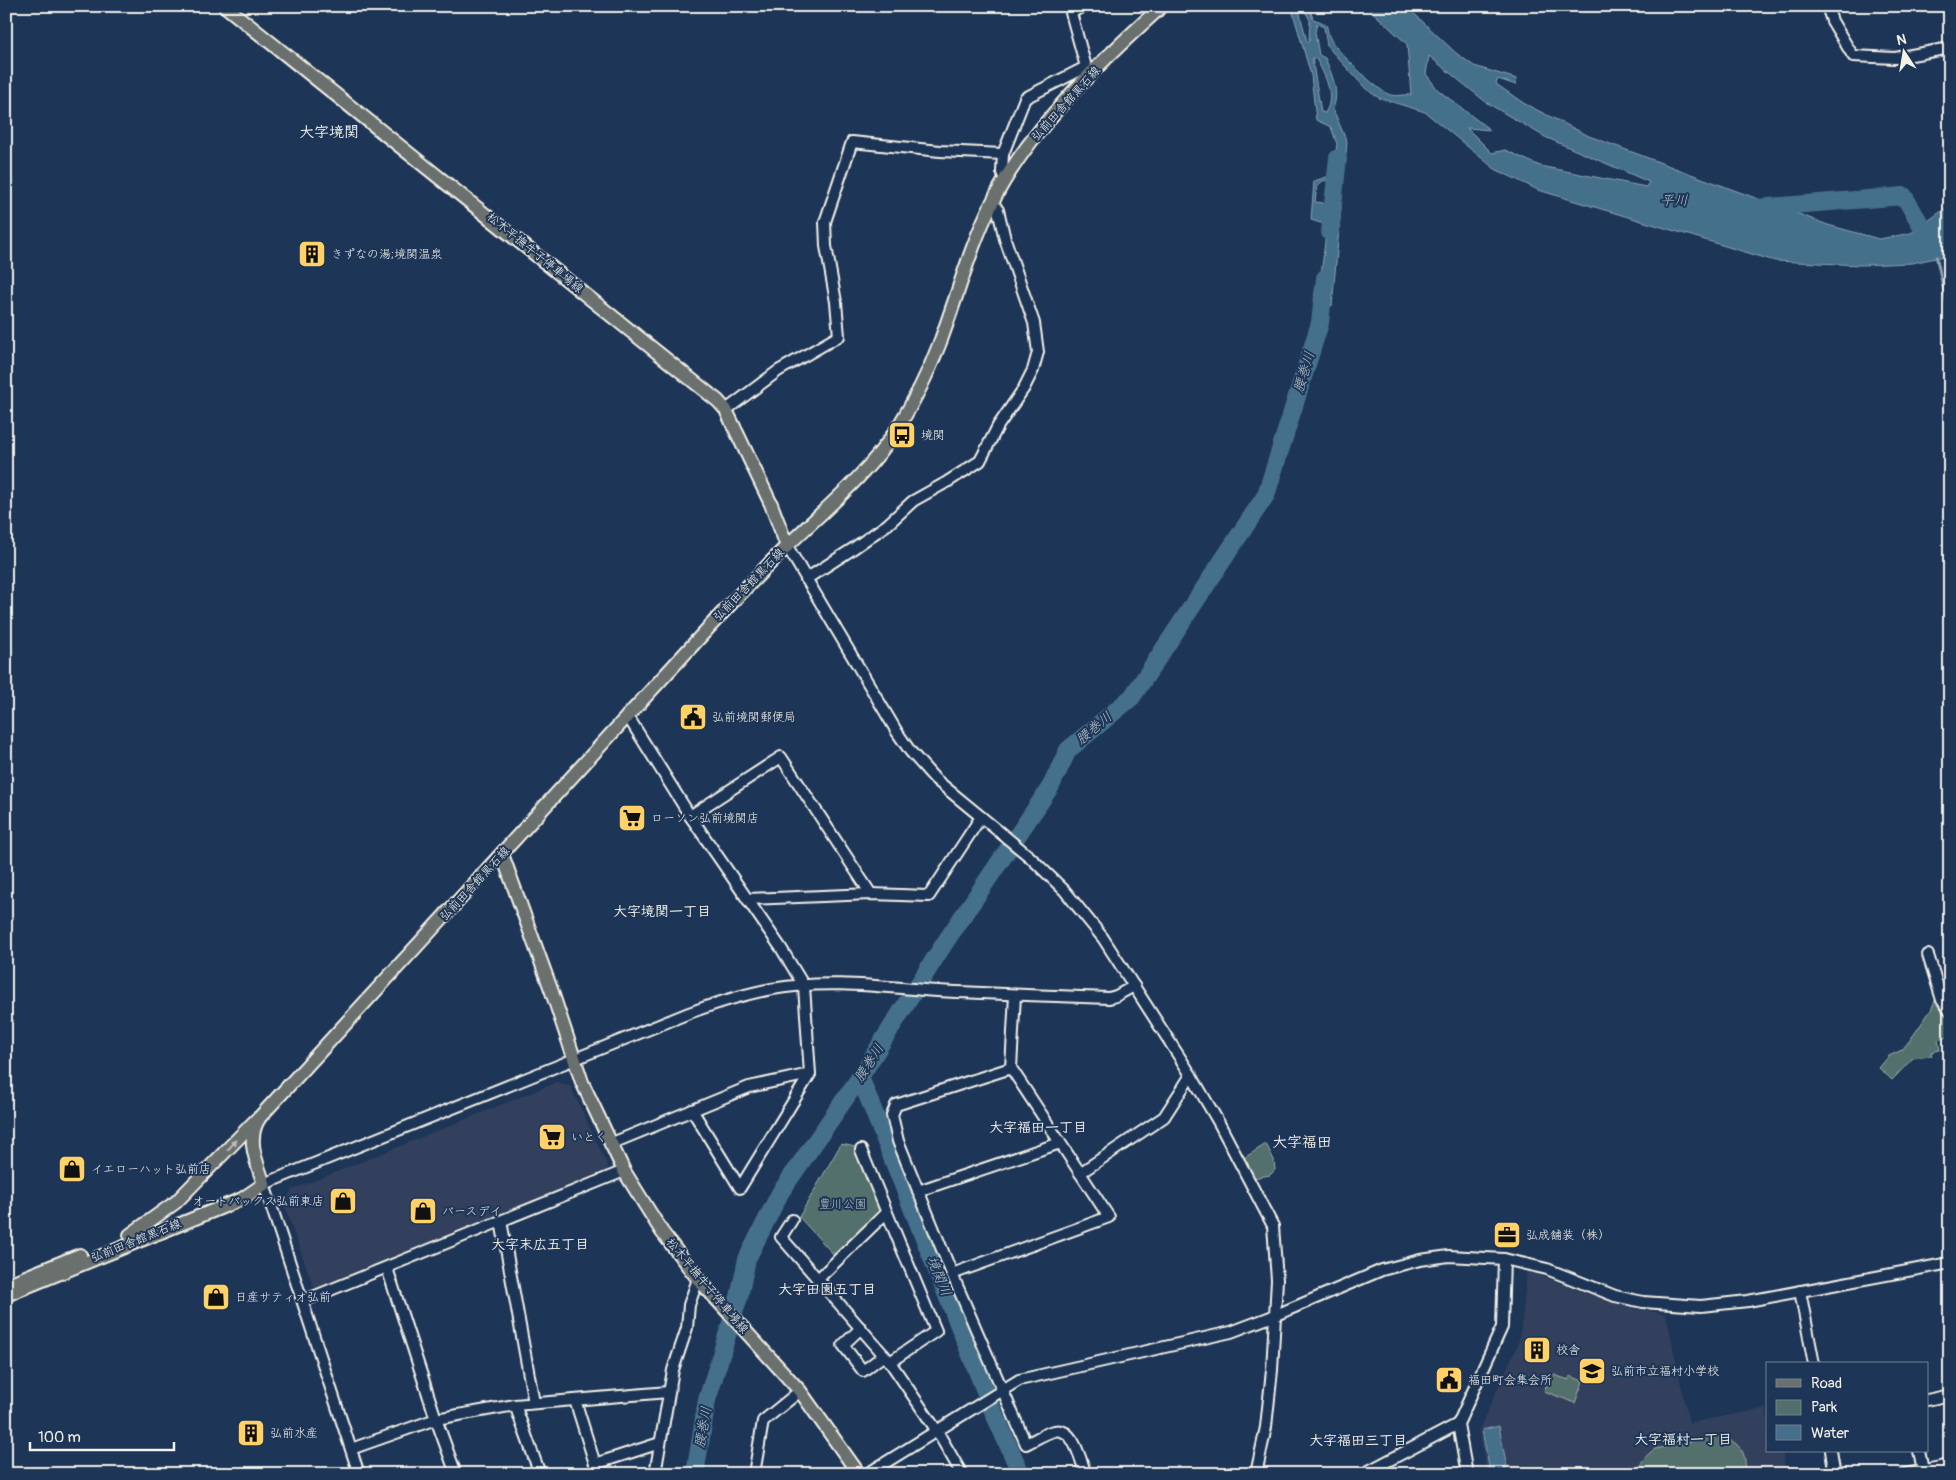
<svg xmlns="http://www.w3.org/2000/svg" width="1956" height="1480" font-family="Pangolin,'Klee One',sans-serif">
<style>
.built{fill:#31415d}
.green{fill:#526f6d;stroke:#a3b0aa}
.water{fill:#456f8c;stroke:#8ba3b1;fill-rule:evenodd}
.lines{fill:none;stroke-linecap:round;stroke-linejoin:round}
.stream{stroke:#8ba3b1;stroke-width:3}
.river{stroke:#456f8c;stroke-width:18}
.minor-casing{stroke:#f4f1e8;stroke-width:14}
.major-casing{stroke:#f4f1e8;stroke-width:16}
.minor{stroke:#1d3557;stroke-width:10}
.major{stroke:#6a706d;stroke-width:12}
.oneway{fill:#bdbdb7}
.labels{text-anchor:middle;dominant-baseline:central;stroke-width:4;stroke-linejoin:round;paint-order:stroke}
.street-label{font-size:12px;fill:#f4f1e8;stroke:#1d3557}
.poi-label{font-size:12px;fill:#f4f1e8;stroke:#1d3557;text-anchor:start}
.park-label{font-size:12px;fill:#bbc4bd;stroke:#1d3557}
.water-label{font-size:14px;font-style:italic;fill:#b7c4c8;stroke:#1d3557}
.neighbourhood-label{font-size:14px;font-weight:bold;fill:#f4f1e8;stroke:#1d3557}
.quarter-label{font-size:15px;font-weight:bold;fill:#f4f1e8;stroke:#1d3557}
</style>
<rect width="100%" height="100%" fill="#1d3557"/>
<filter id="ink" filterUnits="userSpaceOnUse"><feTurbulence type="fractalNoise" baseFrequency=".02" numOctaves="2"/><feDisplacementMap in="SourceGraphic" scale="10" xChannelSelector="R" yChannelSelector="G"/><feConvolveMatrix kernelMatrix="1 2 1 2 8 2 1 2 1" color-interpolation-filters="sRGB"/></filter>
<g filter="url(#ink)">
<!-- built -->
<g class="built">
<path d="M 557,1082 L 571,1087 L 608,1167 L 606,1170 L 318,1289 L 313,1286 L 284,1204 L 292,1190 Z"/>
<path d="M 1527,1270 L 1585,1293 L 1636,1309 L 1666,1314 L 1689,1423 L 1767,1408 L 1767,1451 L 1782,1451 L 1786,1474 L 1487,1474 L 1479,1430 L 1518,1344 L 1522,1321 Z"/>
</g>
<!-- green -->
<g class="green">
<path d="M 1937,996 L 1950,1015 L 1950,1036 L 1938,1040 L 1940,1050 L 1931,1052 L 1932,1056 L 1913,1058 L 1892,1080 L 1879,1068 L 1889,1056 L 1902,1050 L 1910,1040 L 1931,1010 Z"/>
<path d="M 841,1144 L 856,1147 L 880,1211 L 835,1256 L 799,1217 Z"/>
<path d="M 1266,1144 L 1274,1160 L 1275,1170 L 1270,1175 L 1253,1178 L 1244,1158 Z"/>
<path d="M 1551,1374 L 1569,1380 L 1570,1376 L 1583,1381 L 1575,1403 L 1544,1391 Z"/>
<path d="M 1717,1436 C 1738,1440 1749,1452 1744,1474 L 1638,1474 C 1640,1462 1645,1456 1655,1449 Z"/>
</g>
<!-- water -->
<g class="water">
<path d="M 1291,6 L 1298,6 L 1307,42 L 1309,41 L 1310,20 L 1302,6 L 1309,6 L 1313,19 C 1333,25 1324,27 1331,40 C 1337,51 1376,89 1388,94 C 1394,97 1404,95 1411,94 L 1407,44 L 1366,6 L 1406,6 L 1456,53 L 1474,66 L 1517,79 L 1516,85 L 1498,79 L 1496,84 L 1525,104 L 1589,136 L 1828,225 L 1879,239 L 1911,233 L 1950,205 L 1950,255 L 1912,263 L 1861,265 L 1775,261 L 1538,190 L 1495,169 L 1425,112 L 1379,98 L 1366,89 L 1327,46 L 1324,27 L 1317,24 L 1315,32 L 1319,55 L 1325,58 C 1332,75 1340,91 1333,109 L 1347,142 L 1332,306 L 1314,295 L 1320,283 L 1327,225 L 1311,220 L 1314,181 L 1333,175 L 1337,144 L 1331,127 L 1316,120 L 1311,75 ZM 1429,56 L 1487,103 L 1545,137 L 1649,182 L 1646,187 L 1540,166 L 1505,150 L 1492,153 L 1467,128 L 1490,130 L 1438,90 L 1426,74 ZM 1312,58 L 1316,59 C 1325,75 1336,96 1325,113 L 1321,112 ZM 1332,179 L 1337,185 L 1336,205 L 1329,210 L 1323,203 L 1315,202 L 1317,186 L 1323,181 Z"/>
<path d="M 1499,1426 L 1507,1468 L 1490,1472 L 1482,1430 Z"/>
</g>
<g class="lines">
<!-- stream -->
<path class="stream" d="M 1936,255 L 1950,318"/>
<!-- river -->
<g class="river">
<path d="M 1756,208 L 1904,196 L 1934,247 L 1950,235"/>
<path d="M 1330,232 L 1338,158"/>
<path d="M 860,1077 L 993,1411 L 1021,1474"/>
<path d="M 695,1474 L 707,1400 L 739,1297 L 747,1259 L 780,1193 L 860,1077 L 944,944 L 1051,786 L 1068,750 L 1132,697 L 1266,495 L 1320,323 L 1325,278"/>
</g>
<!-- minor casing -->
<g class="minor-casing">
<g id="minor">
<path d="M 1083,6 L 1071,13 L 1086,67 L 1090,73"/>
<path d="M 1827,6 L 1832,21 L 1853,56 L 1895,58 L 1950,48"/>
<path d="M 1003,154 L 1025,98 L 1086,67"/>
<path d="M 726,410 L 778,371 L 839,336 L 836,302 L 826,246 L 825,222 L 852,142 L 940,151 L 1003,154 L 1002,172 L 1005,180"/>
<path d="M 787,546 L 897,732 L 910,751 L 935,779 L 1030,857 L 1065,891 L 1103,938 L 1191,1075 L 1219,1123 L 1273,1226 L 1277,1280 L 1272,1370 L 1266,1427 L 1256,1474"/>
<path d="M 806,579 L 851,550 L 888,524 L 913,501 L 947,482 L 980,461 L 998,426 L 1024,388 L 1033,370 L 1038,352 L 1034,323 L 1005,239 L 998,210 L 992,202"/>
<path d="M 627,715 L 690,816 L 781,948 L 804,986 L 810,1074 L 740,1188 L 692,1110"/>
<path d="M 690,816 L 781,757 L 871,894"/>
<path d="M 748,899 L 871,894 L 929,896 L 981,817"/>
<path d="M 1928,955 L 1942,1000 L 1950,1011"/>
<path d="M 1011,1068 L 896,1105 L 892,1115 L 898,1141 L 952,1274 L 1109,1217 L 1011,1068 L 1015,995"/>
<path d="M 610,1144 L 749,1087 L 810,1074"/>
<path d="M 861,1150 L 936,1331 L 890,1362"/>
<path d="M 1080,1173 L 1164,1117 L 1191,1075"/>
<path d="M 918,1191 L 1060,1143"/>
<path d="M 792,1220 L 781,1237 L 890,1362 L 937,1431 L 962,1474"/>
<path d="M 501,1221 L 534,1403"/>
<path d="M 387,1268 L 436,1419 L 456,1474"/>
<path d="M 952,1274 L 1026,1444 C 1035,1440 1045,1433 1054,1431 C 1074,1426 1080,1460 1086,1474"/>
<path d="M 818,1279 L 886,1213"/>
<path d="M 1800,1291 L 1814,1364"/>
<path d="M 303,1301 L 624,1171"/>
<path d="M 861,1328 L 843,1345 L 863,1371 L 884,1355"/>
<path d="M 575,1400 L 595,1464 L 660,1443"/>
<path d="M 1927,1400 L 1950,1395"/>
<path d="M 515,1405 L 540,1474"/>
<path d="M 351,1449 L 436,1419 L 515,1405 L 668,1392"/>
<path d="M 1831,1451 L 1835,1474"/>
<path d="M 1919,1451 L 1923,1470"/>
<path d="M 359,1474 L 264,1184 L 689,1013 C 716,1003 744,994 772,989 C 826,979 884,987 938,991 C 995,994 1052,996 1109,998 L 1116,996 L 1134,986"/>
<path d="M 655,1474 L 673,1370 L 687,1328 L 689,1305 L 698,1279"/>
<path d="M 754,1474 L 763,1421 L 800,1391"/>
<path d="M 867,1474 L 1019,1380 L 1231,1332 L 1276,1315 L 1382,1270 L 1420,1260 L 1449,1256 L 1504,1259 L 1547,1269 L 1615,1296 L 1643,1302 L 1701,1306 L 1748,1301 L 1950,1263"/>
<path d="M 1363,1474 L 1458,1424"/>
<path d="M 1467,1474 L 1458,1424 L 1502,1327 L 1504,1259"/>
<path d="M 1905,1474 L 1950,1465"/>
</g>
</g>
<!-- major casing -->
<g class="major-casing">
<g id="major">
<path d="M 225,6 L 718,401 L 726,410 L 771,504 L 787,546"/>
<path d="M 502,854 L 552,992 L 582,1082 L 624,1171 L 662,1232 L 698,1279 L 800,1391 L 859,1474"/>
<path d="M 264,1184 C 257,1163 245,1138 260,1117 L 712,624 C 737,597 762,571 788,545 C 826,508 868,474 897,429 C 913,403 928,374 939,345 C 957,298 969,249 992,203 C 1029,129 1101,61 1162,6"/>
<path d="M 130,1235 L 176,1202 L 257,1119"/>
<path d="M 6,1285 L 80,1255"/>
<path d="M 6,1295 L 242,1199 L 264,1184"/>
</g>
</g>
<!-- minor -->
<use href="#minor" class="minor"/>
<!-- major -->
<use href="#major" class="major"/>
</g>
<!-- one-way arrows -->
<defs><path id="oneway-solid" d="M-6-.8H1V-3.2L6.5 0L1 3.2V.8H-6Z" transform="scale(1.25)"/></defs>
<use class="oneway" href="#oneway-solid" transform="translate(232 1145) rotate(-48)"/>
</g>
<!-- icons -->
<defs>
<g id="building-square" transform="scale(1.4375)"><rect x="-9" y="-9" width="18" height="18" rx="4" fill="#ffd166" stroke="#1d3557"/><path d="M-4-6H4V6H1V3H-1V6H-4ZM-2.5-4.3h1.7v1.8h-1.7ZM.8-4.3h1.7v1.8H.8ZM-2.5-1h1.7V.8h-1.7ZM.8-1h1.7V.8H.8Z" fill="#111"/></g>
<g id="bus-square" transform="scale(1.4375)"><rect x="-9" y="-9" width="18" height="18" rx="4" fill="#ffd166" stroke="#1d3557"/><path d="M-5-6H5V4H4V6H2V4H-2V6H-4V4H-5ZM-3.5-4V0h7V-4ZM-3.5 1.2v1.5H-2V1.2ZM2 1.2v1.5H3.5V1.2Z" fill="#111"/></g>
<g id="civic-square" transform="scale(1.4375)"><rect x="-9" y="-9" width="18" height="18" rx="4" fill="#ffd166" stroke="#1d3557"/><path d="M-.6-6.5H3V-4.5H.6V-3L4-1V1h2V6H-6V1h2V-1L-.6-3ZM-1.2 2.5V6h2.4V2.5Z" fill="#111"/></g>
<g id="supermarket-square" transform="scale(1.4375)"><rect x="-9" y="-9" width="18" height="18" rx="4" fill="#ffd166" stroke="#1d3557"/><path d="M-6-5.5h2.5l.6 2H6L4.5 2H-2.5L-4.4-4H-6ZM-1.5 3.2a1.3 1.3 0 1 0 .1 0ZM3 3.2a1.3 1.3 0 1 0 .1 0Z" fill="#111"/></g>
<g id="shop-square" transform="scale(1.4375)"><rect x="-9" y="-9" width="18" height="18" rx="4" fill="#ffd166" stroke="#1d3557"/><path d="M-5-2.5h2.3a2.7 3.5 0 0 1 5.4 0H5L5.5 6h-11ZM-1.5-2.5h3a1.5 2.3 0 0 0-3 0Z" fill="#111"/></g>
<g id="office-square" transform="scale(1.4375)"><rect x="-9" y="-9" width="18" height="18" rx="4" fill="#ffd166" stroke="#1d3557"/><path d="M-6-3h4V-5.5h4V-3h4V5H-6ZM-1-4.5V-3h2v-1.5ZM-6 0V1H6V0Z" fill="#111"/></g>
<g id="school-square" transform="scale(1.4375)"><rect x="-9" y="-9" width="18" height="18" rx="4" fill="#ffd166" stroke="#1d3557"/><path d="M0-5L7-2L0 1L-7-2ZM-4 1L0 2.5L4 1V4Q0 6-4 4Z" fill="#111"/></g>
</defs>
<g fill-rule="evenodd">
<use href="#building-square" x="312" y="254"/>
<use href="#bus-square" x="902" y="435"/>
<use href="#civic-square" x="693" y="717"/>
<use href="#supermarket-square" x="632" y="818"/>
<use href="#supermarket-square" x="552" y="1137"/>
<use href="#shop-square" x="72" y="1169"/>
<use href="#shop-square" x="343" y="1201"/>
<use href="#shop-square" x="423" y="1211"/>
<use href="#office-square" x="1507" y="1235"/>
<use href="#shop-square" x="216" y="1297"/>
<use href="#building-square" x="1537" y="1350"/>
<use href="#school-square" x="1592" y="1371"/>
<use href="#civic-square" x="1449" y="1380"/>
<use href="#building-square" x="251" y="1433"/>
</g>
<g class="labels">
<!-- street labels -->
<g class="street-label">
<text transform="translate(1066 104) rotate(-48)">弘前田舎館黒石線</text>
<text transform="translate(535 253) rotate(39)">松木平撫牛子停車場線</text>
<text transform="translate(749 585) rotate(-46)">弘前田舎館黒石線</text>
<text transform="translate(475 884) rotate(-47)">弘前田舎館黒石線</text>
<text transform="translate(136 1241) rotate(-22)">弘前田舎館黒石線</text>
<text transform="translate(707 1286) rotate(50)">松木平撫牛子停車場線</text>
</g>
<!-- poi labels -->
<g class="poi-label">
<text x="331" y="254">きずなの湯;境関温泉</text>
<text x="921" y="435">境関</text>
<text x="712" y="717">弘前境関郵便局</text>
<text x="651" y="818">ローソン弘前境関店</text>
<text x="571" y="1137">いとく</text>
<text x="91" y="1169">イエローハット弘前店</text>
<text x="324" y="1201" text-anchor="end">オートバックス弘前東店</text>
<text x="442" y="1211">バースデイ</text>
<text x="1526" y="1235">弘成舗装（株）</text>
<text x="235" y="1297">日産サティオ弘前</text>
<text x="1556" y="1350">校舎</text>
<text x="1611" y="1371">弘前市立福村小学校</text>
<text x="1468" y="1380">福田町会集会所</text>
<text x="270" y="1433">弘前水産</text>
</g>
<!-- park labels -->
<g class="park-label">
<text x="843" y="1204">豊川公園</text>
</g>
<!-- water labels -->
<g class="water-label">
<text x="1674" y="200">平川</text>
<text transform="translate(1304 372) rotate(-73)">腰巻川</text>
<text transform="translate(1094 728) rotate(-40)">腰巻川</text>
<text transform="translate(869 1063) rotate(-57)">腰巻川</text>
<text transform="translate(939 1276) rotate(68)">境関川</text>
<text transform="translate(703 1427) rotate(-80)">腰巻川</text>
</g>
<!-- neighbourhood labels -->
<g class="neighbourhood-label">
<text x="662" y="911">大字境関一丁目</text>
<text x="1038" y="1127">大字福田一丁目</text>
<text x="540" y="1244">大字末広五丁目</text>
<text x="827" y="1289">大字田園五丁目</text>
<text x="1683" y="1439">大字福村一丁目</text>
<text x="1358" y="1440">大字福田三丁目</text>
</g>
<!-- quarter labels -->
<g class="quarter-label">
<text x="329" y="132">大字境関</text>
<text x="1302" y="1142">大字福田</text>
</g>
</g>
<!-- margin -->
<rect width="1956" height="1480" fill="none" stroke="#1d3557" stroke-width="25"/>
<rect x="12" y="12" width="1931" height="1455" fill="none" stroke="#f4f1e8" stroke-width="2" filter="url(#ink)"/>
<!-- legend -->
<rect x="1766" y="1362" width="162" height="90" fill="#1d3557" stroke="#738091"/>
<rect x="1776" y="1379" width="25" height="8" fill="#6a706d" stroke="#738091"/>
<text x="1811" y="1388" font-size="15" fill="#f4f1e8">Road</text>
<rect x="1776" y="1400" width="25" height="15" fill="#526f6d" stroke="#738091"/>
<text x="1811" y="1412" font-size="15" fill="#f4f1e8">Park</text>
<rect x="1776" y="1425" width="25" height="15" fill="#456f8c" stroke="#738091"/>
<text x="1811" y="1438" font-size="15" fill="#f4f1e8">Water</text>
<!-- north arrow -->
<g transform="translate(1904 52) rotate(348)" stroke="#1d3557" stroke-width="4" paint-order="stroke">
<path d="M0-4L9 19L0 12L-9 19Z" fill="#f4f1e8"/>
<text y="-8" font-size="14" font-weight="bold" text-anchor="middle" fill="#f4f1e8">N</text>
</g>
<!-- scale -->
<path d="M30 1442v8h144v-8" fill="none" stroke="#f4f1e8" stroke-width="2.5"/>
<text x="38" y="1442" font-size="15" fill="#f4f1e8" stroke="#1d3557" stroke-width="4" paint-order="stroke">100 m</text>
</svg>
